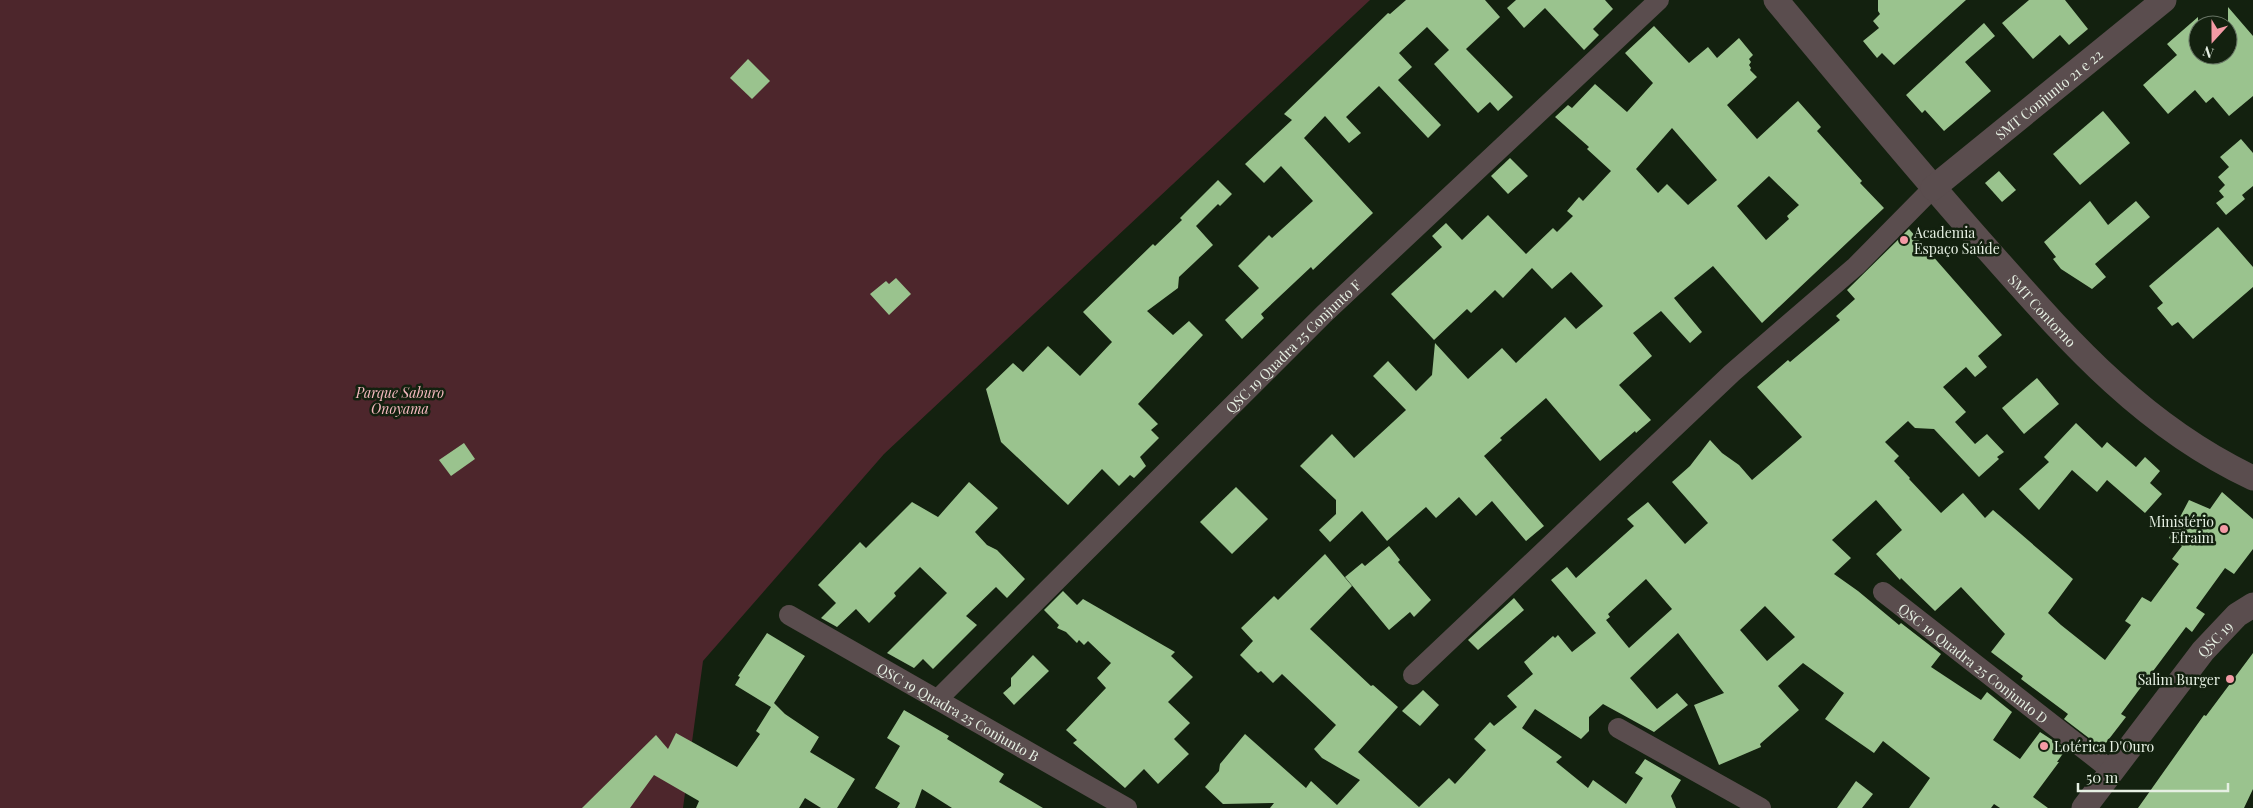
<svg xmlns="http://www.w3.org/2000/svg" width="2253" height="808" font-family="'Playfair Display',serif">
<style>
.green{fill:#4d262c}
.building{fill:#9ac38e;fill-rule:evenodd}
.lines{fill:none;stroke-linecap:round;stroke-linejoin:round}
.minor{stroke:#5a4d4e;stroke-width:20}
.tertiary{stroke:#5a4d4e;stroke-width:25}
.poi-dot{fill:#f49aa5;stroke:#13210f;stroke-width:2}
.labels{text-anchor:middle;dominant-baseline:central;stroke-width:5;stroke-linejoin:round;paint-order:stroke}
.street-label{font-size:14px;fill:#e6f0e3;stroke:#13210f}
.poi-label{font-size:14px;fill:#e6f0e3;stroke:#13210f;text-anchor:start}
.park-label{font-size:14px;font-style:italic;fill:#f6bac0;stroke:#13210f}
</style>
<rect width="100%" height="100%" fill="#13210f"/>
<!-- green -->
<path class="green" d="M 0,0 L 1370,0 L 884,454 L 703,661 L 683,808 L 0,808 Z"/>
<!-- building -->
<g class="building">
<path d="M 1406,0 L 1485,0 L 1500,17 L 1466,49 L 1513,97 L 1498,111 L 1490,102 L 1478,113 L 1434,64 L 1449,50 L 1427,27 L 1399,53 L 1412,67 L 1398,80 L 1441,125 L 1428,138 L 1379,86 L 1346,117 L 1361,133 L 1349,143 L 1325,116 L 1304,138 L 1373,213 L 1313,270 L 1311,267 L 1261,314 L 1264,318 L 1242,339 L 1225,320 L 1259,288 L 1238,266 L 1269,235 L 1272,238 L 1313,201 L 1281,166 L 1264,183 L 1245,164 L 1292,120 L 1284,114 L 1388,13 L 1390,14 Z"/>
<path d="M 1516,0 L 1605,0 L 1613,9 L 1593,29 L 1599,35 L 1584,50 L 1545,8 L 1524,28 L 1507,8 Z"/>
<path d="M 1878,0 L 1966,0 L 1894,65 L 1882,53 L 1877,58 L 1863,41 L 1879,28 L 1873,21 L 1880,14 L 1878,11 Z"/>
<path d="M 2029,0 L 2065,0 L 2088,29 L 2069,45 L 2060,35 L 2033,59 L 2002,23 Z"/>
<path d="M 2228,7 L 2253,36 L 2253,96 L 2229,116 L 2213,97 L 2206,103 L 2195,90 L 2168,114 L 2143,85 L 2177,55 L 2167,44 L 2198,17 L 2198,55 L 2228,55 Z"/>
<path d="M 1984,23 L 1995,36 L 1965,62 L 1991,91 L 1944,131 L 1925,110 L 1922,113 L 1906,95 Z"/>
<path d="M 1654,26 L 1689,63 L 1708,47 L 1717,58 L 1739,38 L 1753,55 L 1749,59 L 1751,62 L 1749,65 L 1751,68 L 1750,70 L 1757,77 L 1727,105 L 1757,139 L 1798,101 L 1821,127 L 1817,131 L 1862,181 L 1860,183 L 1884,208 L 1762,323 L 1713,266 L 1674,298 L 1702,332 L 1690,343 L 1661,311 L 1633,333 L 1652,356 L 1619,385 L 1651,420 L 1636,433 L 1635,431 L 1600,461 L 1546,398 L 1500,438 L 1502,440 L 1484,456 L 1544,526 L 1526,541 L 1492,501 L 1476,516 L 1459,497 L 1436,518 L 1426,507 L 1387,541 L 1362,511 L 1330,542 L 1319,530 L 1336,514 L 1336,500 L 1300,466 L 1332,434 L 1354,458 L 1406,410 L 1373,376 L 1388,361 L 1416,391 L 1432,375 L 1435,343 L 1468,379 L 1502,348 L 1516,363 L 1565,317 L 1576,329 L 1603,306 L 1571,272 L 1552,289 L 1532,268 L 1503,298 L 1495,290 L 1471,313 L 1467,309 L 1434,340 L 1391,294 L 1442,247 L 1432,236 L 1446,223 L 1462,240 L 1488,215 L 1526,254 L 1553,228 L 1557,232 L 1573,216 L 1567,211 L 1579,197 L 1583,201 L 1611,171 L 1587,149 L 1589,147 L 1555,117 L 1568,105 L 1572,108 L 1595,84 L 1627,112 L 1653,83 L 1625,53 ZM 1672,128 L 1717,180 L 1688,205 L 1667,184 L 1658,193 L 1636,169 ZM 1769,176 L 1799,205 L 1787,216 L 1789,219 L 1766,240 L 1737,206 Z"/>
<path d="M 748,59 L 770,81 L 752,99 L 730,78 Z"/>
<path d="M 2103,111 L 2130,143 L 2080,185 L 2053,154 Z"/>
<path d="M 2241,139 L 2253,153 L 2253,186 L 2242,195 L 2245,199 L 2226,215 L 2216,203 L 2224,197 L 2219,191 L 2225,185 L 2218,177 L 2229,167 L 2220,157 Z"/>
<path d="M 1510,158 L 1528,176 L 1508,194 L 1491,176 Z"/>
<path d="M 1999,171 L 2016,190 L 2002,202 L 1985,183 Z"/>
<path d="M 1218,180 L 1232,194 L 1220,206 L 1218,204 L 1196,226 L 1213,245 L 1179,277 L 1178,288 L 1147,311 L 1173,335 L 1189,321 L 1203,335 L 1138,404 L 1158,424 L 1151,430 L 1159,438 L 1140,457 L 1146,466 L 1134,478 L 1130,475 L 1119,486 L 1102,469 L 1068,505 L 1001,442 L 986,389 L 1013,363 L 1023,372 L 1048,346 L 1080,376 L 1112,342 L 1083,312 L 1153,244 L 1155,246 L 1182,220 L 1180,218 Z"/>
<path d="M 2090,201 L 2108,225 L 2136,201 L 2150,217 L 2095,264 L 2106,277 L 2092,289 L 2061,269 L 2053,259 L 2056,257 L 2044,242 Z"/>
<path d="M 2218,227 L 2253,267 L 2253,287 L 2193,339 L 2178,322 L 2172,326 L 2157,308 L 2163,303 L 2149,286 Z"/>
<path d="M 1909,229 L 2002,335 L 1978,356 L 1987,367 L 1975,377 L 1966,367 L 1943,387 L 1966,412 L 1955,422 L 1975,444 L 1987,434 L 2004,452 L 1997,457 L 1999,459 L 1979,477 L 1934,429 L 1915,428 L 1908,421 L 1885,442 L 1899,456 L 1894,461 L 1910,478 L 1909,479 L 1941,513 L 1963,493 L 1985,518 L 1993,510 L 2073,579 L 2048,613 L 2061,625 L 2105,660 L 2131,625 L 2125,621 L 2142,597 L 2151,602 L 2179,564 L 2172,559 L 2182,546 L 2169,538 L 2189,500 L 2210,509 L 2222,492 L 2253,519 L 2253,549 L 2234,574 L 2225,568 L 2196,608 L 2205,614 L 2192,632 L 2186,627 L 2121,714 L 2126,717 L 2102,748 L 2064,719 L 2068,714 L 2021,679 L 2023,676 L 1991,652 L 2005,634 L 1961,587 L 1935,611 L 1901,578 L 1900,580 L 1876,554 L 1902,530 L 1876,500 L 1832,540 L 1851,558 L 1834,574 L 1858,591 L 1899,625 L 1901,623 L 1941,654 L 1931,667 L 1981,700 L 1987,692 L 2012,712 L 1993,740 L 2020,759 L 2040,732 L 2063,747 L 2064,752 L 2057,762 L 2059,762 L 2033,797 L 2048,808 L 2000,808 L 1994,804 L 1991,808 L 1909,808 L 1930,778 L 1883,741 L 1874,753 L 1825,719 L 1844,693 L 1803,663 L 1778,686 L 1799,710 L 1760,744 L 1761,747 L 1719,765 L 1694,705 L 1724,693 L 1678,633 L 1630,678 L 1657,709 L 1677,693 L 1688,705 L 1654,732 L 1603,704 L 1589,717 L 1589,731 L 1581,739 L 1535,709 L 1522,728 L 1562,757 L 1556,762 L 1588,788 L 1593,780 L 1626,804 L 1643,778 L 1635,773 L 1645,759 L 1681,780 L 1671,796 L 1676,808 L 1270,808 L 1274,803 L 1223,804 L 1205,787 L 1219,771 L 1220,764 L 1245,734 L 1306,788 L 1311,781 L 1337,805 L 1360,780 L 1322,758 L 1314,749 L 1336,725 L 1282,674 L 1273,683 L 1261,671 L 1258,673 L 1240,655 L 1253,641 L 1241,628 L 1274,596 L 1278,600 L 1325,554 L 1352,586 L 1310,629 L 1371,686 L 1373,685 L 1398,707 L 1358,752 L 1419,807 L 1449,778 L 1455,784 L 1486,750 L 1474,739 L 1490,722 L 1494,726 L 1517,707 L 1507,696 L 1533,674 L 1524,662 L 1553,636 L 1555,638 L 1558,635 L 1572,652 L 1596,633 L 1551,580 L 1567,567 L 1576,578 L 1634,526 L 1627,519 L 1648,502 L 1685,544 L 1708,523 L 1672,482 L 1690,466 L 1710,440 L 1722,453 L 1739,465 L 1752,480 L 1802,437 L 1757,387 L 1788,360 L 1790,362 L 1840,320 L 1836,316 L 1855,299 L 1847,290 ZM 1646,579 L 1672,609 L 1629,648 L 1606,620 L 1610,617 L 1608,614 ZM 1765,606 L 1795,637 L 1767,661 L 1740,630 Z"/>
<path d="M 896,278 L 911,294 L 889,315 L 870,294 L 886,281 L 889,284 Z"/>
<path d="M 2037,378 L 2059,404 L 2024,434 L 2002,408 Z"/>
<path d="M 2076,423 L 2102,448 L 2107,442 L 2136,467 L 2145,457 L 2160,471 L 2150,483 L 2162,494 L 2145,513 L 2107,480 L 2097,492 L 2072,470 L 2039,510 L 2019,489 L 2049,462 L 2044,457 Z"/>
<path d="M 464,443 L 475,459 L 451,476 L 439,460 Z"/>
<path d="M 969,482 L 998,508 L 975,532 L 987,545 L 997,550 L 1025,579 L 1007,598 L 996,587 L 966,616 L 977,625 L 933,669 L 923,659 L 914,668 L 887,653 L 947,593 L 920,567 L 894,593 L 896,596 L 869,623 L 856,609 L 837,627 L 821,618 L 836,603 L 818,585 L 860,542 L 866,548 L 912,502 L 938,517 Z"/>
<path d="M 1236,487 L 1268,519 L 1232,554 L 1200,522 Z"/>
<path d="M 1389,546 L 1400,560 L 1398,562 L 1431,600 L 1414,617 L 1410,612 L 1389,630 L 1345,577 L 1362,563 L 1365,566 Z"/>
<path d="M 1063,591 L 1077,605 L 1083,599 L 1175,652 L 1171,656 L 1193,677 L 1168,702 L 1190,723 L 1174,739 L 1189,754 L 1158,784 L 1144,769 L 1125,788 L 1073,743 L 1077,740 L 1066,730 L 1106,688 L 1097,678 L 1111,663 L 1088,641 L 1084,645 L 1079,640 L 1077,643 L 1066,632 L 1057,628 L 1059,625 L 1044,610 Z"/>
<path d="M 1514,598 L 1524,610 L 1478,650 L 1468,640 Z"/>
<path d="M 767,633 L 805,656 L 774,703 L 785,714 L 819,737 L 810,752 L 855,779 L 837,808 L 821,808 L 805,798 L 799,808 L 696,808 L 699,801 L 654,775 L 630,808 L 582,808 L 656,735 L 668,749 L 676,733 L 737,767 L 760,734 L 756,731 L 771,707 L 735,685 L 740,677 L 738,676 Z"/>
<path d="M 2253,653 L 2253,789 L 2244,808 L 2138,808 L 2204,715 L 2206,716 Z"/>
<path d="M 1033,655 L 1049,671 L 1014,705 L 1003,693 L 1011,686 L 1011,678 Z"/>
<path d="M 1423,690 L 1439,705 L 1420,726 L 1402,711 Z"/>
<path d="M 904,710 L 949,736 L 947,739 L 1004,774 L 999,782 L 1043,808 L 952,808 L 922,789 L 915,808 L 897,808 L 900,803 L 875,788 L 900,746 L 887,738 Z"/>
<path d="M 1856,781 L 1873,794 L 1862,808 L 1837,808 Z"/>
</g>
<g class="lines">
<!-- minor -->
<g class="minor">
<path id="s1" d="M 1883,592 L 2112,771"/>
<path id="s2" d="M 789,615 L 1127,808"/>
<path d="M 1413,675 L 1732,373 L 1856,266 L 1933,188"/>
<path id="s3" d="M 937,700 L 1324,314 L 1659,0"/>
<path d="M 1618,728 L 1761,808"/>
</g>
<!-- tertiary -->
<g class="tertiary">
<path id="s4" d="M 1776,0 C 1846,84 1916,169 1989,251 C 2068,340 2142,426 2253,478"/>
<path id="s5" d="M 1933,188 L 2164,0"/>
<path id="s6" d="M 2084,808 L 2203,651 L 2237,615 L 2253,605"/>
</g>
</g>
<!-- markers -->
<g class="poi-dot">
<circle cx="1904" cy="240" r="5"/>
<circle cx="2224" cy="529" r="5"/>
<circle cx="2230" cy="679" r="5"/>
<circle cx="2044" cy="746" r="5"/>
</g>
<g class="labels">
<!-- street labels -->
<g class="street-label">
<text stroke="none"><textPath href="#s5" startOffset="149">SMT Conjunto 21 e 22</textPath></text>
<text stroke="none"><textPath href="#s4" startOffset="409">SMT Contorno</textPath></text>
<text stroke="none"><textPath href="#s3" startOffset="502">QSC 19 Quadra 25 Conjunto F</textPath></text>
<text stroke="none"><textPath href="#s6" startOffset="214">QSC 19</textPath></text>
<text stroke="none"><textPath href="#s1" startOffset="115">QSC 19 Quadra 25 Conjunto D</textPath></text>
<text stroke="none"><textPath href="#s2" startOffset="195">QSC 19 Quadra 25 Conjunto B</textPath></text>
</g>
<!-- poi labels -->
<g class="poi-label">
<text x="1914" y="232">Academia<tspan x="1914" dy="16">Espaço Saúde</tspan></text>
<text x="2214" y="521" text-anchor="end">Ministério<tspan x="2214" dy="16">Efraim</tspan></text>
<text x="2220" y="679" text-anchor="end">Salim Burger</text>
<text x="2054" y="746">Lotérica D'Ouro</text>
</g>
<!-- park labels -->
<g class="park-label">
<text x="400" y="392">Parque Saburo<tspan x="400" dy="16">Onoyama</tspan></text>
</g>
</g>
<!-- north arrow -->
<g transform="translate(2213 40) rotate(201)"><circle r="24" fill="#13210f" stroke="#677464"/>
<path d="M0-4L9 19L0 12L-9 19Z" fill="#f49aa5"/>
<text y="-8" font-size="14" font-weight="bold" text-anchor="middle" fill="#e6f0e3">N</text>
</g>
<!-- scale -->
<path d="M2078 783v8h150v-8" fill="none" stroke="#e6f0e3" stroke-width="2.5"/>
<text x="2086" y="783" font-size="15" fill="#e6f0e3" stroke="#13210f" stroke-width="4" paint-order="stroke">50 m</text>
</svg>
